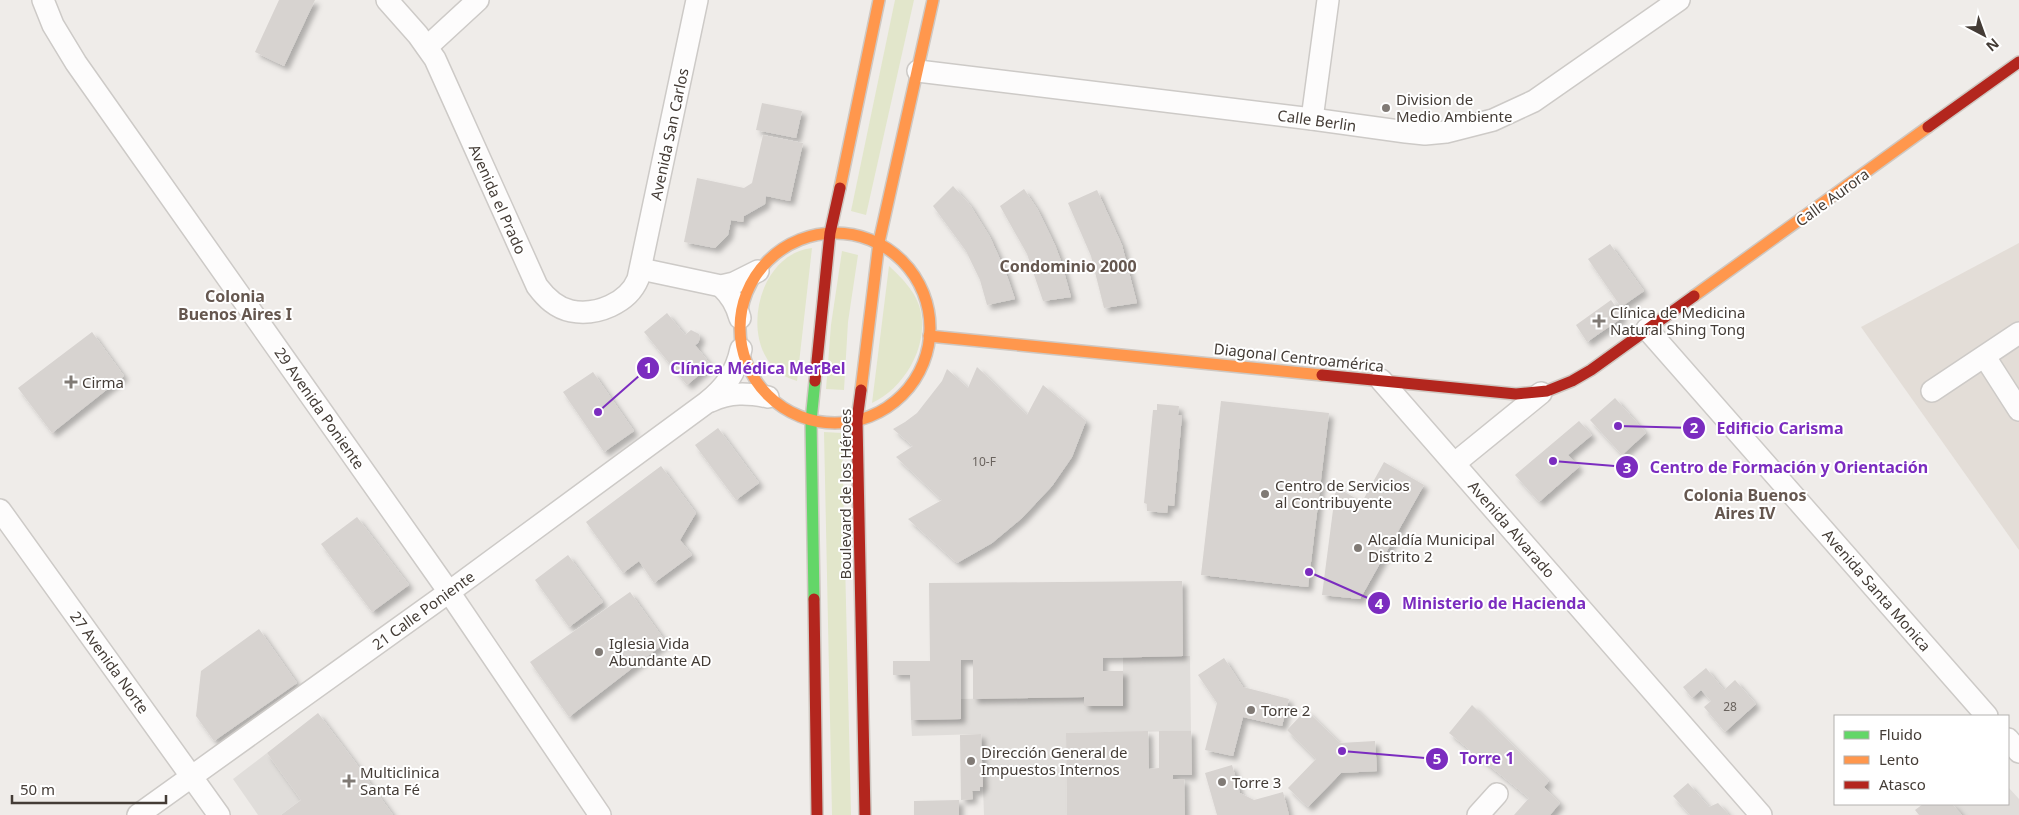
<svg xmlns="http://www.w3.org/2000/svg" width="2019" height="815" font-family="'Noto Sans',sans-serif">
<style>
.residential{fill:#e3ddd7}
.green{fill:#e2e6cb}
.parking{fill:#e0ddda}
.building{fill:#d7d3d0;filter:url(#shadow)}
.lines{fill:none;stroke-linecap:round;stroke-linejoin:round}
.street-casing{stroke:#cdcac7;stroke-width:24}
.fast-casing{stroke:#cfc8c2;stroke-width:14}
.slow-casing{stroke:#cfc8c2;stroke-width:14}
.jam-casing{stroke:#cfc8c2;stroke-width:14}
.street{stroke:#fdfcfc;stroke-width:21}
.fast{stroke:#63d668;stroke-width:11}
.slow{stroke:#ff974d;stroke-width:11}
.jam{stroke:#b3261e;stroke-width:11}
.poi-dot{fill:#807a75;stroke:#fff;stroke-width:2}
.labels{text-anchor:middle;dominant-baseline:central;stroke-width:4;stroke-linejoin:round;paint-order:stroke}
.number-label{font-size:12px;fill:#6a635e}
.poi-label{font-size:15px;fill:#443c36;stroke:#fff;text-anchor:start}
.street-label{font-size:15px;fill:#443c36;stroke:#fff}
.neighbourhood-label{font-size:16px;font-weight:bold;fill:#65574f;stroke:#fff}
.leader{fill:none;stroke:#7b2cbf;stroke-width:2}
.callout-dot{fill:#7b2cbf;stroke:#fff;stroke-width:2}
.mark-label{font-size:15px;text-anchor:middle;font-weight:bold;fill:#fff}
.callout-label{font-size:16px;text-anchor:middle;font-weight:bold;fill:#7b2cbf;stroke:#fff;stroke-width:4;stroke-linejoin:round;paint-order:stroke}
</style>
<defs>
<filter id="shadow"><feDropShadow dx="4.5" dy="4.5" stdDeviation="2.5" flood-color="#0004"/></filter>
</defs>
<rect width="100%" height="100%" fill="#efece9"/>
<!-- residential -->
<path class="residential" d="M 2019,243 L 2019,550 L 1861,327 Z"/>
<!-- green -->
<g class="green">
<path d="M 895,0 L 914,0 L 866,215 L 851,211 Z"/>
<path d="M 812,248 L 797,381 C 735,365 750,255 812,248 Z"/>
<path d="M 842,251 L 858,255 L 848,322 L 844,390 L 826,389 L 831,325 Z"/>
<path d="M 889,266 C 903,279 918,294 921,313 C 928,348 903,389 872,403 Z"/>
<path d="M 824,432 L 842,433 L 851,815 L 832,815 Z"/>
</g>
<!-- parking -->
<g class="parking">
<path d="M 1190,656 L 1191,731 L 1066,733 L 1067,815 L 984,815 L 981,734 L 912,736 L 911,720 L 961,719 L 961,699 L 1084,697 L 1085,706 L 1123,706 L 1123,657 Z"/>
<path d="M 267,753 L 301,800 L 281,815 L 258,815 L 233,779 Z"/>
<path d="M 2008,787 L 2019,799 L 2019,815 L 1962,815 L 1952,804 L 2008,804 Z"/>
</g>
<!-- building -->
<g class="building">
<path d="M 279,0 L 315,0 L 284,66 L 255,52 Z"/>
<path d="M 762,103 L 802,111 L 796,138 L 756,130 Z"/>
<path d="M 763,135 L 803,143 L 790,201 L 766,196 L 765,204 L 744,216 L 743,222 L 731,220 L 728,235 L 715,248 L 684,242 L 697,178 L 744,188 L 752,183 Z"/>
<path d="M 953,186 L 970,205 L 990,237 L 1005,270 L 1015,299 L 987,305 L 980,280 L 966,251 L 933,206 Z"/>
<path d="M 1024,189 L 1038,210 L 1055,245 L 1061,261 L 1071,297 L 1043,301 L 1027,254 L 1000,206 Z"/>
<path d="M 1097,190 L 1122,245 L 1137,303 L 1104,308 L 1091,256 L 1068,203 Z"/>
<path d="M 1610,244 L 1644,291 L 1621,307 L 1588,259 Z"/>
<path d="M 1611,300 L 1623,317 L 1587,342 L 1576,325 Z"/>
<path d="M 667,313 L 685,335 L 691,330 L 699,334 L 700,338 L 698,343 L 695,345 L 711,365 L 687,385 L 644,332 Z"/>
<path d="M 92,332 L 124,376 L 52,433 L 18,388 Z"/>
<path d="M 977,367 L 1027,415 L 1043,385 L 1086,421 L 1072,457 L 1052,486 L 1022,518 L 992,543 L 957,563 L 908,519 L 942,500 L 896,457 L 913,446 L 893,429 L 905,422 L 917,413 L 942,381 L 947,369 L 968,388 Z"/>
<path d="M 593,372 L 634,431 L 604,452 L 563,392 Z"/>
<path d="M 1615,398 L 1646,433 L 1622,455 L 1590,420 Z"/>
<path d="M 1221,401 L 1329,413 L 1308,587 L 1201,575 Z"/>
<path d="M 1157,404 L 1179,406 L 1178,415 L 1182,415 L 1174,506 L 1168,505 L 1167,513 L 1147,511 L 1147,504 L 1144,503 L 1153,410 L 1157,410 Z"/>
<path d="M 1579,421 L 1592,435 L 1568,455 L 1579,467 L 1539,502 L 1515,475 Z"/>
<path d="M 718,428 L 759,483 L 736,500 L 695,445 Z"/>
<path d="M 1384,462 L 1424,485 L 1360,599 L 1322,595 L 1336,487 L 1362,502 Z"/>
<path d="M 661,466 L 696,513 L 680,540 L 692,555 L 654,583 L 639,561 L 623,573 L 586,522 Z"/>
<path d="M 357,517 L 409,585 L 372,612 L 321,544 Z"/>
<path d="M 568,555 L 603,602 L 569,627 L 535,580 Z"/>
<path d="M 1182,581 L 1183,656 L 1103,658 L 1103,671 L 1123,671 L 1123,706 L 1084,706 L 1084,697 L 973,699 L 973,660 L 961,660 L 961,719 L 911,720 L 910,675 L 893,675 L 893,661 L 930,661 L 929,583 Z"/>
<path d="M 630,592 L 666,642 L 569,717 L 530,662 Z"/>
<path d="M 259,629 L 297,683 L 214,741 L 196,716 L 201,671 Z"/>
<path d="M 1224,658 L 1243,687 L 1289,699 L 1282,726 L 1243,717 L 1233,756 L 1205,750 L 1217,703 L 1198,675 Z"/>
<path d="M 1706,668 L 1724,690 L 1735,680 L 1756,704 L 1725,732 L 1704,707 L 1711,701 L 1701,690 L 1692,698 L 1683,687 Z"/>
<path d="M 1472,705 L 1549,781 L 1544,787 L 1560,803 L 1550,815 L 1514,815 L 1529,798 L 1449,733 Z"/>
<path d="M 1306,710 L 1340,743 L 1375,741 L 1377,771 L 1341,773 L 1308,807 L 1288,788 L 1316,759 L 1287,730 Z"/>
<path d="M 318,713 L 355,762 L 393,815 L 281,815 L 301,800 L 267,753 Z"/>
<path d="M 1148,731 L 1149,769 L 1159,768 L 1159,731 L 1191,731 L 1192,775 L 1173,775 L 1173,779 L 1184,779 L 1185,815 L 1067,815 L 1066,733 Z"/>
<path d="M 981,734 L 983,787 L 980,787 L 980,791 L 972,791 L 973,799 L 961,800 L 960,735 Z"/>
<path d="M 1232,765 L 1240,793 L 1254,800 L 1283,792 L 1289,815 L 1217,815 L 1205,773 Z"/>
<path d="M 1688,783 L 1709,807 L 1718,803 L 1729,815 L 1690,815 L 1673,796 Z"/>
<path d="M 959,800 L 959,815 L 914,815 L 914,801 Z"/>
<path d="M 1923,804 L 1952,804 L 1962,815 L 1919,815 L 1915,810 Z"/>
</g>
<g class="lines">
<!-- street casing -->
<g class="street-casing">
<g id="street">
<path d="M 43,0 L 53,25 L 76,63 L 449,592 L 600,815"/>
<path d="M 387,0 L 418,35 L 435,59 L 537,286 C 546,298 556,308 571,311 C 597,316 628,303 638,279 L 697,0"/>
<path d="M 427,47 L 478,0"/>
<path d="M 918,71 L 1312,119 L 1406,132 L 1425,134 L 1446,132 L 1493,120 L 1534,101 L 1679,0"/>
<path d="M 1312,119 L 1328,0"/>
<path d="M 641,269 L 721,286 L 734,283 L 758,271"/>
<path d="M 721,286 C 731,296 736,304 740,318"/>
<path d="M 1647,329 L 1987,716"/>
<path d="M 1985,357 L 2019,410"/>
<path d="M 1381,380 L 1761,815"/>
<path d="M 1932,391 L 2019,333"/>
<path d="M 711,401 C 730,392 748,393 768,397"/>
<path d="M 1455,463 L 1541,393"/>
<path d="M 0,510 L 219,815"/>
<path d="M 2008,739 L 2019,752"/>
<path d="M 138,815 L 449,592 L 706,403 C 725,388 736,373 741,349"/>
<path d="M 1478,815 L 1497,794"/>
</g>
</g>
<!-- fast casing -->
<g class="fast-casing">
<path id="fast" d="M 814,599 L 811,421 L 815,381"/>
</g>
<!-- slow casing -->
<g class="slow-casing">
<g id="slow">
<path d="M 840,188 L 879,0"/>
<circle cx="835" cy="328" r="95"/>
<path d="M 1694,296 L 1928,127"/>
<path d="M 929,336 L 1322,375"/>
<path d="M 861,390 L 879,242 L 933,0"/>
</g>
</g>
<!-- jam casing -->
<g class="jam-casing">
<g id="jam">
<path d="M 1928,127 L 2019,62"/>
<path d="M 1322,375 L 1516,394 L 1547,391 L 1572,381 L 1591,370 L 1694,296"/>
<path d="M 815,381 L 830,233 L 840,188"/>
<path d="M 861,390 L 857,420 L 865,815"/>
<path d="M 814,599 L 817,815"/>
</g>
</g>
<!-- street -->
<use href="#street" class="street"/>
<!-- fast -->
<use href="#fast" class="fast"/>
<!-- slow -->
<use href="#slow" class="slow"/>
<!-- jam -->
<use href="#jam" class="jam"/>
</g>
<!-- markers -->
<g class="poi-dot">
<circle cx="1386" cy="108" r="5"/>
<path d="M1596.5 313.5h5v5h5v5h-5v5h-5v-5h-5v-5h5z"/>
<path d="M68.5 374.5h5v5h5v5h-5v5h-5v-5h-5v-5h5z"/>
<circle cx="1265" cy="494" r="5"/>
<circle cx="1358" cy="548" r="5"/>
<circle cx="599" cy="652" r="5"/>
<circle cx="1251" cy="710" r="5"/>
<circle cx="971" cy="761" r="5"/>
<path d="M346.5 773.5h5v5h5v5h-5v5h-5v-5h-5v-5h5z"/>
<circle cx="1222" cy="782" r="5"/>
</g>
<g class="labels">
<!-- number labels -->
<g class="number-label">
<text x="984" y="461">10-F</text>
<text x="1730" y="706">28</text>
</g>
<!-- poi labels -->
<g class="poi-label">
<text x="1396" y="99">Division de<tspan x="1396" dy="17">Medio Ambiente</tspan></text>
<text x="1610" y="312">Clínica de Medicina<tspan x="1610" dy="17">Natural Shing Tong</tspan></text>
<text x="82" y="382">Cirma</text>
<text x="1275" y="485">Centro de Servicios<tspan x="1275" dy="17">al Contribuyente</tspan></text>
<text x="1368" y="539">Alcaldía Municipal<tspan x="1368" dy="17">Distrito 2</tspan></text>
<text x="609" y="643">Iglesia Vida<tspan x="609" dy="17">Abundante AD</tspan></text>
<text x="1261" y="710">Torre 2</text>
<text x="981" y="752">Dirección General de<tspan x="981" dy="17">Impuestos Internos</tspan></text>
<text x="360" y="772">Multiclinica<tspan x="360" dy="17">Santa Fé</tspan></text>
<text x="1232" y="782">Torre 3</text>
</g>
<!-- street labels -->
<g class="street-label">
<text transform="translate(1317 120) rotate(8)">Calle Berlin</text>
<text transform="translate(669 134) rotate(-78)">Avenida San Carlos</text>
<text transform="translate(1832 197) rotate(-36)">Calle Aurora</text>
<text transform="translate(498 199) rotate(66)">Avenida el Prado</text>
<text transform="translate(1299 357) rotate(6)">Diagonal Centroamérica</text>
<text transform="translate(320 408) rotate(55)">29 Avenida Poniente</text>
<text transform="translate(845 494) rotate(-90)">Boulevard de los Héroes</text>
<text transform="translate(1512 529) rotate(49)">Avenida Alvarado</text>
<text transform="translate(1877 590) rotate(49)">Avenida Santa Monica</text>
<text transform="translate(423 610) rotate(-36)">21 Calle Poniente</text>
<text transform="translate(110 662) rotate(54)">27 Avenida Norte</text>
</g>
<!-- neighbourhood labels -->
<g class="neighbourhood-label">
<text x="1068" y="266">Condominio 2000</text>
<text x="235" y="296">Colonia<tspan x="235" dy="18">Buenos Aires I</tspan></text>
<text x="1745" y="495">Colonia Buenos<tspan x="1745" dy="18">Aires IV</tspan></text>
</g>
</g>
<!-- callouts -->
<path class="leader" d="M598 412L648 368M1618 426L1694 428M1553 461L1627 467M1309 572L1379 603M1342 751L1437 759"/>
<g class="callout-dot">
<circle cx="598" cy="412" r="5"/>
<circle cx="1618" cy="426" r="5"/>
<circle cx="1553" cy="461" r="5"/>
<circle cx="1309" cy="572" r="5"/>
<circle cx="1342" cy="751" r="5"/>
<circle cx="648" cy="368" r="12"/>
<circle cx="1694" cy="428" r="12"/>
<circle cx="1627" cy="467" r="12"/>
<circle cx="1379" cy="603" r="12"/>
<circle cx="1437" cy="759" r="12"/>
</g>
<g class="mark-label">
<text x="648" y="373">1</text>
<text x="1694" y="433">2</text>
<text x="1627" y="473">3</text>
<text x="1379" y="609">4</text>
<text x="1437" y="764">5</text>
</g>
<g class="callout-label">
<text x="758" y="374">Clínica Médica MerBel</text>
<text x="1780" y="434">Edificio Carisma</text>
<text x="1789" y="473">Centro de Formación y Orientación</text>
<text x="1494" y="609">Ministerio de Hacienda</text>
<text x="1487" y="764">Torre 1</text>
</g>
<!-- legend -->
<rect x="1834" y="715" width="175" height="90" fill="#ffffff" stroke="#b4b1af"/>
<rect x="1844" y="731" width="25" height="8" fill="#63d668" stroke="#b4b1af"/>
<text x="1879" y="740" font-size="15" fill="#443c36">Fluido</text>
<rect x="1844" y="756" width="25" height="8" fill="#ff974d" stroke="#b4b1af"/>
<text x="1879" y="765" font-size="15" fill="#443c36">Lento</text>
<rect x="1844" y="781" width="25" height="8" fill="#b3261e" stroke="#b4b1af"/>
<text x="1879" y="790" font-size="15" fill="#443c36">Atasco</text>
<!-- north arrow -->
<g transform="translate(1984 35) rotate(139)" stroke="#ffffff" stroke-width="4" paint-order="stroke">
<path d="M0-4L9 19L0 12L-9 19Z" fill="#443c36"/>
<text y="-8" font-size="14" font-weight="bold" text-anchor="middle" fill="#443c36">N</text>
</g>
<!-- scale -->
<path d="M12 795v8h154v-8" fill="none" stroke="#443c36" stroke-width="2.5"/>
<text x="20" y="795" font-size="15" fill="#443c36" stroke="#ffffff" stroke-width="4" paint-order="stroke">50 m</text>
</svg>
